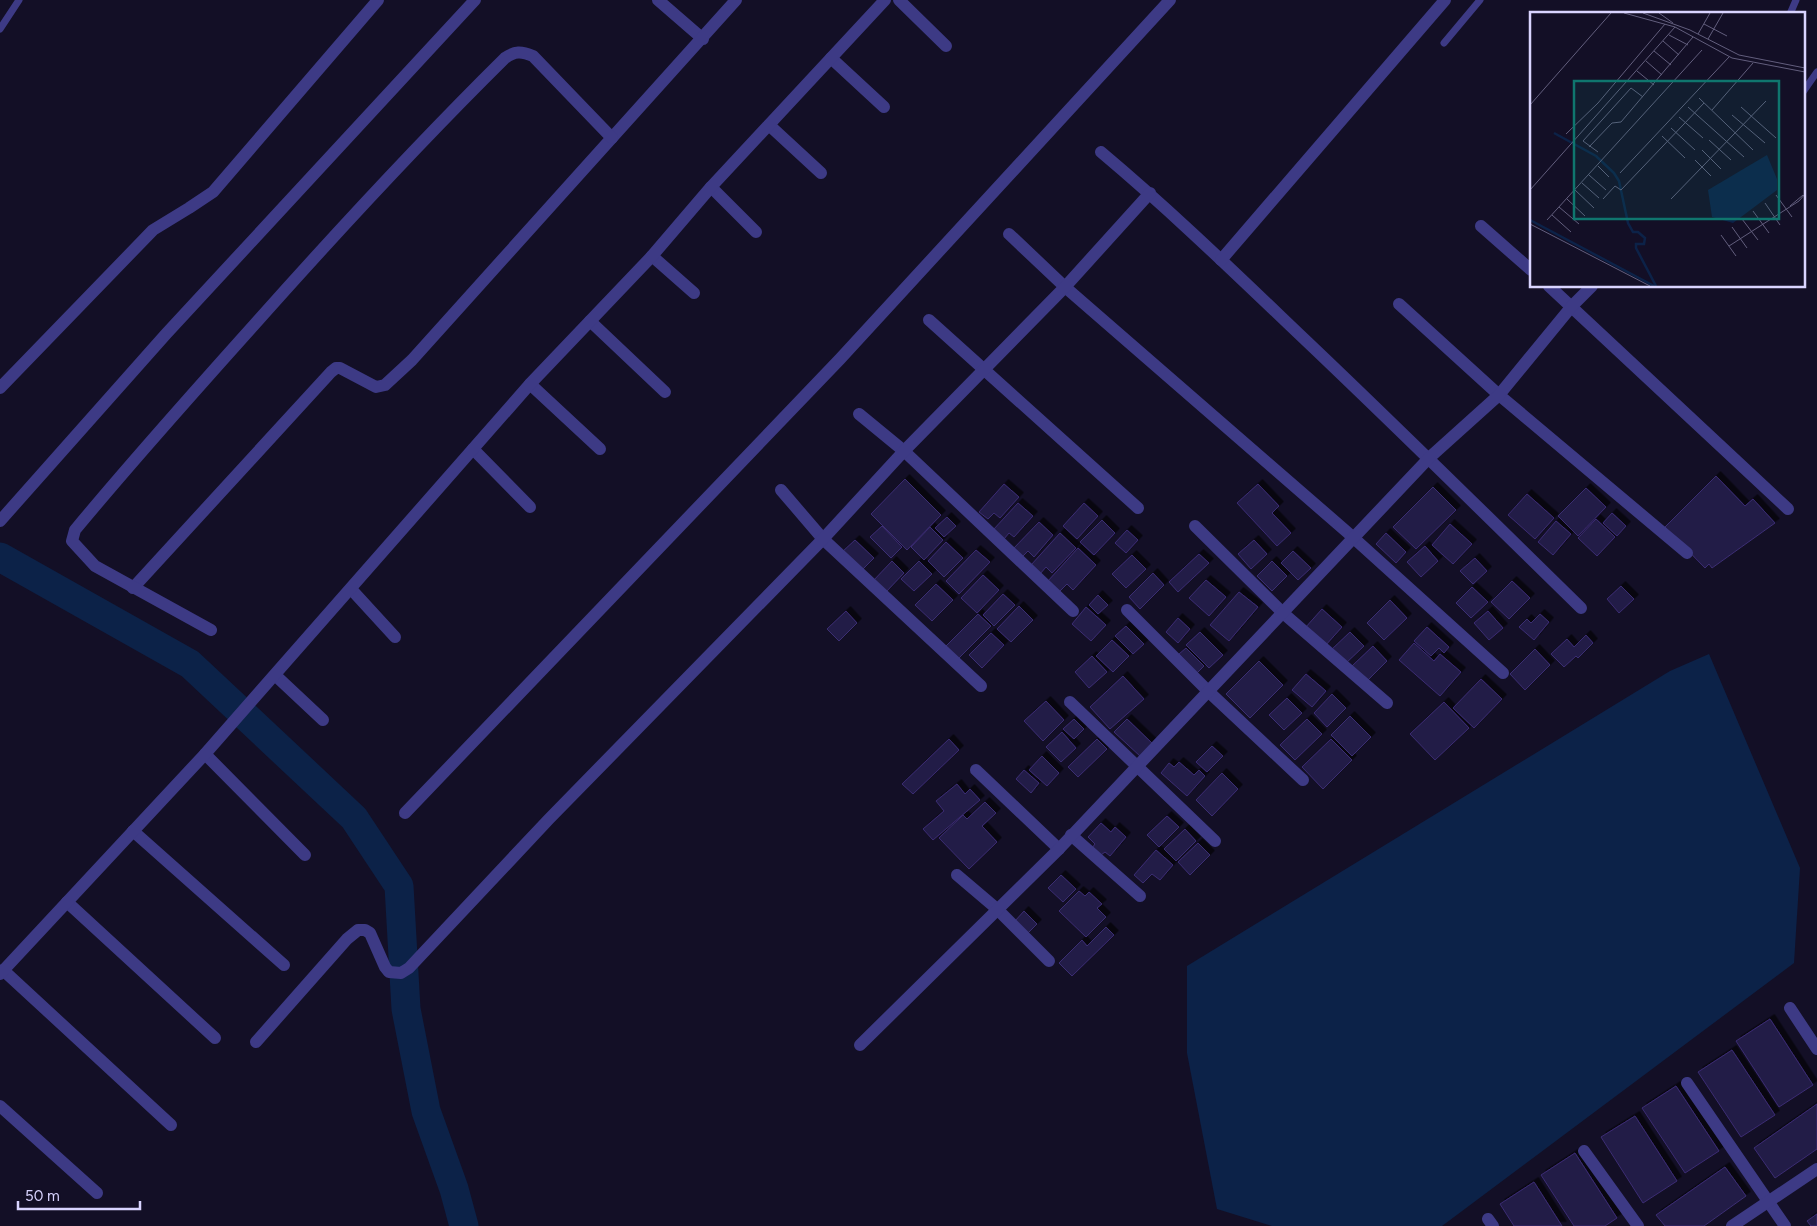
<svg xmlns="http://www.w3.org/2000/svg" width="1817" height="1226" font-family="Figtree,sans-serif">
<style>
.water{fill:#0c2248}
.lines{fill:none;stroke-linecap:round;stroke-linejoin:round}
.river{stroke:#0c2248;stroke-width:29}
.building{fill:#241b47;stroke:#3b2d73;filter:url(#shadow)}
.service{stroke:#3d3a85;stroke-width:7}
.minor{stroke:#3d3a85;stroke-width:12}
.inset-river{fill:none;stroke:#0c2248;stroke-width:2.5}
.inset-road{fill:none;stroke:#625e7d;stroke-width:1}
.view{fill:#0f766e;fill-opacity:0.15;stroke:#0f766e;stroke-width:2.5}
.inset-edge{fill:none;stroke:#d9d4ff;stroke-width:2.5}
</style>
<defs>
<filter id="shadow"><feDropShadow dx="4.5" dy="-4.5" stdDeviation="0" flood-color="#0009"/></filter>
</defs>
<rect width="100%" height="100%" fill="#130f26"/>
<!-- water -->
<path class="water" d="M 1709,654 L 1800,868 L 1794,963 L 1442,1226 L 1272,1226 L 1217,1209 L 1187,1053 L 1187,966 L 1670,671 Z"/>
<g class="lines">
<!-- river -->
<path class="river" d="M 0,557 L 190,664 L 354,818 L 399,886 L 406,1009 L 426,1111 L 454,1189 L 464,1226"/>
</g>
<!-- building -->
<g class="building">
<path d="M 1716,476 L 1745,506 L 1753,499 L 1775,523 L 1712,568 L 1709,564 L 1705,568 L 1665,527 Z"/>
<path d="M 905,479 L 941,515 L 907,550 L 871,514 Z"/>
<path d="M 1004,484 L 1019,497 L 1000,518 L 994,513 L 988,519 L 979,512 Z"/>
<path d="M 1258,484 L 1279,506 L 1272,513 L 1291,533 L 1277,546 L 1237,503 Z"/>
<path d="M 1433,487 L 1456,510 L 1416,549 L 1393,527 Z"/>
<path d="M 1586,488 L 1606,507 L 1578,536 L 1558,516 Z"/>
<path d="M 1527,494 L 1554,518 L 1535,539 L 1508,515 Z"/>
<path d="M 1018,503 L 1033,516 L 1014,537 L 1009,533 L 1004,539 L 993,530 Z"/>
<path d="M 1084,503 L 1098,516 L 1077,539 L 1063,526 Z"/>
<path d="M 1612,513 L 1626,526 L 1617,536 L 1603,523 Z"/>
<path d="M 947,517 L 956,526 L 944,537 L 935,528 Z"/>
<path d="M 1596,519 L 1615,537 L 1597,556 L 1578,538 Z"/>
<path d="M 1102,520 L 1115,533 L 1094,555 L 1080,542 Z"/>
<path d="M 1556,521 L 1571,534 L 1553,555 L 1538,542 Z"/>
<path d="M 1039,522 L 1053,535 L 1034,557 L 1028,551 L 1022,557 L 1013,549 Z"/>
<path d="M 1450,524 L 1472,544 L 1453,564 L 1432,545 Z"/>
<path d="M 882,526 L 902,547 L 891,558 L 870,537 Z"/>
<path d="M 930,527 L 943,540 L 924,560 L 911,547 Z"/>
<path d="M 1127,530 L 1138,540 L 1126,553 L 1115,543 Z"/>
<path d="M 1060,533 L 1076,548 L 1052,573 L 1046,567 L 1040,574 L 1031,565 Z"/>
<path d="M 1386,533 L 1406,552 L 1396,563 L 1376,544 Z"/>
<path d="M 855,540 L 874,558 L 861,571 L 842,552 Z"/>
<path d="M 1254,540 L 1267,554 L 1251,569 L 1238,554 Z"/>
<path d="M 946,542 L 963,558 L 944,577 L 928,561 Z"/>
<path d="M 1425,546 L 1438,561 L 1421,577 L 1407,562 Z"/>
<path d="M 1078,548 L 1096,565 L 1073,590 L 1067,584 L 1058,593 L 1047,582 Z"/>
<path d="M 976,550 L 990,562 L 959,594 L 946,581 Z"/>
<path d="M 1293,551 L 1311,568 L 1298,580 L 1281,563 Z"/>
<path d="M 1199,554 L 1209,563 L 1178,592 L 1169,582 Z"/>
<path d="M 1132,555 L 1146,569 L 1126,588 L 1112,574 Z"/>
<path d="M 1475,558 L 1487,571 L 1473,584 L 1460,571 Z"/>
<path d="M 892,561 L 904,573 L 885,593 L 872,582 Z"/>
<path d="M 919,561 L 932,574 L 914,591 L 901,579 Z"/>
<path d="M 1272,561 L 1287,576 L 1272,591 L 1257,576 Z"/>
<path d="M 1153,573 L 1164,585 L 1140,609 L 1129,597 Z"/>
<path d="M 983,575 L 999,590 L 977,613 L 961,598 Z"/>
<path d="M 1206,580 L 1226,597 L 1209,616 L 1189,598 Z"/>
<path d="M 1512,581 L 1530,598 L 1509,619 L 1491,602 Z"/>
<path d="M 936,584 L 953,600 L 932,621 L 915,605 Z"/>
<path d="M 1621,586 L 1634,599 L 1619,613 L 1607,599 Z"/>
<path d="M 1472,587 L 1488,602 L 1471,618 L 1456,603 Z"/>
<path d="M 1239,592 L 1258,607 L 1229,641 L 1210,625 Z"/>
<path d="M 1003,594 L 1015,605 L 994,626 L 983,615 Z"/>
<path d="M 1098,595 L 1108,605 L 1098,614 L 1089,605 Z"/>
<path d="M 1390,600 L 1407,618 L 1384,640 L 1367,623 Z"/>
<path d="M 1019,606 L 1033,620 L 1011,642 L 997,629 Z"/>
<path d="M 1086,607 L 1106,625 L 1091,641 L 1072,624 Z"/>
<path d="M 1322,609 L 1342,627 L 1325,646 L 1305,628 Z"/>
<path d="M 846,611 L 857,623 L 839,641 L 827,629 Z"/>
<path d="M 1488,611 L 1503,628 L 1489,640 L 1474,623 Z"/>
<path d="M 978,614 L 991,626 L 956,661 L 943,649 Z"/>
<path d="M 1540,614 L 1549,622 L 1534,640 L 1519,627 L 1527,619 L 1531,623 Z"/>
<path d="M 1178,618 L 1190,629 L 1178,643 L 1166,632 Z"/>
<path d="M 1126,626 L 1144,644 L 1133,654 L 1115,636 Z"/>
<path d="M 1427,627 L 1449,647 L 1444,653 L 1439,648 L 1431,656 L 1414,641 Z"/>
<path d="M 1200,632 L 1223,655 L 1209,668 L 1186,645 Z"/>
<path d="M 1350,632 L 1364,646 L 1344,665 L 1330,651 Z"/>
<path d="M 991,633 L 1004,645 L 982,668 L 969,655 Z"/>
<path d="M 1586,635 L 1593,643 L 1578,658 L 1576,656 L 1564,667 L 1551,654 L 1567,639 L 1574,647 Z"/>
<path d="M 1112,640 L 1129,656 L 1113,672 L 1096,656 Z"/>
<path d="M 1414,643 L 1434,661 L 1440,654 L 1461,672 L 1440,696 L 1399,660 Z"/>
<path d="M 1373,646 L 1387,661 L 1367,681 L 1352,666 Z"/>
<path d="M 1186,648 L 1204,666 L 1197,673 L 1179,654 Z"/>
<path d="M 1535,649 L 1550,665 L 1525,690 L 1510,674 Z"/>
<path d="M 1092,656 L 1107,672 L 1089,688 L 1075,672 Z"/>
<path d="M 1259,661 L 1283,685 L 1250,718 L 1226,694 Z"/>
<path d="M 1306,674 L 1326,691 L 1312,707 L 1292,690 Z"/>
<path d="M 1123,676 L 1144,699 L 1110,729 L 1090,707 Z"/>
<path d="M 1481,679 L 1502,699 L 1474,728 L 1453,708 Z"/>
<path d="M 1332,694 L 1346,708 L 1327,727 L 1314,713 Z"/>
<path d="M 1287,698 L 1302,713 L 1284,730 L 1269,715 Z"/>
<path d="M 1046,701 L 1064,720 L 1043,741 L 1024,721 Z"/>
<path d="M 1444,702 L 1469,728 L 1435,760 L 1410,734 Z"/>
<path d="M 1350,716 L 1371,737 L 1352,756 L 1331,735 Z"/>
<path d="M 1074,719 L 1084,729 L 1074,739 L 1063,729 Z"/>
<path d="M 1127,719 L 1154,745 L 1141,757 L 1114,732 Z"/>
<path d="M 1307,719 L 1322,734 L 1295,760 L 1280,745 Z"/>
<path d="M 1062,732 L 1076,748 L 1061,762 L 1046,747 Z"/>
<path d="M 949,739 L 959,750 L 913,794 L 902,784 Z"/>
<path d="M 1097,739 L 1107,749 L 1078,777 L 1068,767 Z"/>
<path d="M 1331,739 L 1352,760 L 1323,789 L 1302,767 Z"/>
<path d="M 1212,746 L 1223,756 L 1207,772 L 1196,762 Z"/>
<path d="M 1042,756 L 1059,773 L 1047,786 L 1029,770 Z"/>
<path d="M 1179,762 L 1194,775 L 1199,770 L 1205,776 L 1187,796 L 1161,773 L 1169,763 L 1174,767 Z"/>
<path d="M 1024,770 L 1039,783 L 1031,793 L 1016,779 Z"/>
<path d="M 1222,773 L 1238,789 L 1212,816 L 1196,800 Z"/>
<path d="M 957,784 L 965,794 L 970,789 L 980,800 L 933,840 L 923,829 L 944,811 L 936,801 Z"/>
<path d="M 985,802 L 996,813 L 982,826 L 997,842 L 969,869 L 939,838 L 963,815 L 967,819 Z"/>
<path d="M 1167,816 L 1179,827 L 1159,847 L 1147,835 Z"/>
<path d="M 1101,823 L 1111,832 L 1115,827 L 1126,837 L 1110,856 L 1105,852 L 1101,855 L 1092,848 L 1095,844 L 1088,837 Z"/>
<path d="M 1185,829 L 1196,841 L 1176,861 L 1164,849 Z"/>
<path d="M 1198,843 L 1210,855 L 1190,875 L 1178,862 Z"/>
<path d="M 1156,850 L 1173,865 L 1160,880 L 1152,874 L 1143,883 L 1134,875 Z"/>
<path d="M 1061,875 L 1076,889 L 1063,902 L 1048,888 Z"/>
<path d="M 1079,891 L 1085,896 L 1089,892 L 1102,904 L 1097,908 L 1106,917 L 1086,937 L 1059,911 Z"/>
<path d="M 1024,911 L 1037,924 L 1028,933 L 1015,921 Z"/>
<path d="M 1106,927 L 1114,935 L 1072,976 L 1059,963 L 1082,940 L 1087,946 Z"/>
<path d="M 1770,1019 L 1813,1085 L 1779,1107 L 1736,1041 Z"/>
<path d="M 1732,1050 L 1775,1115 L 1741,1137 L 1698,1072 Z"/>
<path d="M 1676,1086 L 1719,1151 L 1685,1173 L 1642,1108 Z"/>
<path d="M 1817,1104 L 1817,1149 L 1775,1178 L 1754,1148 Z"/>
<path d="M 1635,1116 L 1677,1181 L 1643,1203 L 1601,1137 Z"/>
<path d="M 1575,1153 L 1617,1218 L 1605,1226 L 1574,1226 L 1541,1175 Z"/>
<path d="M 1725,1167 L 1746,1196 L 1704,1226 L 1665,1226 L 1656,1215 Z"/>
<path d="M 1534,1182 L 1562,1226 L 1514,1226 L 1500,1204 Z"/>
<path d="M 1817,1214 L 1817,1226 L 1811,1226 L 1807,1221 Z"/>
</g>
<g class="lines">
<!-- service -->
<g class="service">
<path d="M 1790,14 L 1796,0"/>
<path d="M 0,29 L 19,0"/>
<path d="M 1444,43 L 1480,0"/>
<path d="M 1803,92 L 1817,72"/>
</g>
<!-- minor -->
<g class="minor">
<path d="M 658,0 L 703,39"/>
<path d="M 899,0 L 946,46"/>
<path d="M 831,58 L 884,107"/>
<path d="M 769,125 L 821,173"/>
<path d="M 1101,152 C 1170,210 1234,272 1299,334 C 1394,424 1487,516 1581,608"/>
<path d="M 711,187 L 756,232"/>
<path d="M 1481,226 L 1531,270"/>
<path d="M 1009,234 L 1065,287 L 1347,532 L 1503,673"/>
<path d="M 652,256 L 694,293"/>
<path d="M 1221,260 L 1445,0"/>
<path d="M 1549,286 L 1788,509"/>
<path d="M 1399,304 L 1499,395 L 1687,553"/>
<path d="M 929,320 L 1138,508"/>
<path d="M 590,321 L 665,392"/>
<path d="M 530,384 L 600,449"/>
<path d="M 0,388 L 153,230 L 189,208 L 213,192 L 378,0"/>
<path d="M 859,414 L 904,451 L 1073,611"/>
<path d="M 473,449 L 530,507"/>
<path d="M 781,490 L 823,539 L 981,686"/>
<path d="M 0,521 L 166,334 L 475,0"/>
<path d="M 1195,526 L 1283,613 L 1387,703"/>
<path d="M 133,588 L 331,372 L 336,368 L 340,368 L 376,387 L 385,385 L 412,360 L 736,0"/>
<path d="M 351,589 L 395,637"/>
<path d="M 1127,610 L 1209,692 L 1303,780"/>
<path d="M 211,630 L 95,566 L 72,541 L 75,530 C 133,460 193,393 254,325 C 335,234 418,144 505,58 C 515,51 521,51 533,56 L 612,138"/>
<path d="M 275,675 L 323,720"/>
<path d="M 1070,702 L 1215,841"/>
<path d="M 205,754 L 305,855"/>
<path d="M 976,770 L 1059,849"/>
<path d="M 405,813 L 840,359 L 1170,0"/>
<path d="M 133,831 L 284,965"/>
<path d="M 1071,835 L 1140,896"/>
<path d="M 957,875 L 997,909 L 1049,961"/>
<path d="M 67,902 L 215,1038"/>
<path d="M 3,970 L 171,1125"/>
<path d="M 0,974 L 205,754 L 530,384 L 652,256 L 711,187 L 885,0"/>
<path d="M 1790,1008 L 1817,1049"/>
<path d="M 256,1042 L 347,939 L 358,930 L 365,930 L 370,933 L 385,967 L 389,972 L 401,973 L 409,968 L 549,819 L 823,539 L 904,451 L 1065,287 L 1150,193"/>
<path d="M 860,1045 L 1059,849 L 1429,458 L 1499,395 L 1572,306 L 1592,286"/>
<path d="M 1687,1083 L 1785,1226"/>
<path d="M 0,1106 L 97,1193"/>
<path d="M 1584,1151 L 1638,1226"/>
<path d="M 1488,1219 L 1493,1226"/>
<path d="M 1732,1226 L 1817,1169"/>
</g>
</g>
<!-- overview -->
<g transform="translate(1530 12)">
<rect width="275" height="275" fill="#130f26"/>
<path d="M 237,143 L 247,167 L 247,178 L 203,211 L 182,205 L 178,178 Z" fill="#0c2248"/>
<path class="inset-river" d="M 24,121 L 66,144 L 84,161 L 89,169 L 98,211 L 103,220 L 108,220 L 115,226 L 114,232 L 106,232 L 106,236 L 126,274M 0,208 L 124,274"/>
<path class="inset-road" d="M 94,1 L 145,15 L 202,46 L 275,60M 113,1 L 160,18 L 209,43 L 275,56M 129,1 L 143,11M 174,12 L 197,24M 168,22 L 180,1M 139,23 L 158,33M 178,27 L 193,1M 133,29 L 149,43M 124,39 L 141,53M 116,49 L 132,63M 107,59 L 124,73M 169,86 L 223,138M 0,93 L 81,1M 158,95 L 214,145M 211,95 L 246,126M 182,98 L 223,51M 202,103 L 235,131M 149,105 L 173,126M 141,116 L 165,138M 36,122 L 68,91 L 135,12M 132,124 L 155,146M 179,128 L 201,148M 59,135 L 82,111 L 91,110 L 163,25M 172,138 L 191,157M 68,140 L 53,129 L 101,76 L 113,85M 165,148 L 181,164M 68,154 L 79,165M 90,161 L 199,45M 59,163 L 76,178M 52,171 L 69,186M 0,178 L 145,15M 45,178 L 64,196M 246,183 L 262,205M 37,187 L 55,204M 73,187 L 85,174 L 91,178 L 174,91M 141,187 L 236,89M 235,191 L 250,213M 260,194 L 273,183M 29,195 L 49,212M 223,199 L 239,221M 22,203 L 41,220M 212,207 L 228,228M 17,208 L 172,38M 0,212 L 120,274M 202,215 L 217,236M 191,223 L 206,244M 199,234 L 269,189 L 275,182"/>
<path class="view" d="M 44,69 L 249,69 L 249,207 L 44,207 Z"/>
<rect width="275" height="275" class="inset-edge"/>
</g>
<!-- scale -->
<path d="M18 1201v8h122v-8" fill="none" stroke="#d9d4ff" stroke-width="2.5"/>
<text x="25" y="1201" font-size="15" fill="#d9d4ff" stroke="#130f26" stroke-width="4" paint-order="stroke">50 m</text>
</svg>
